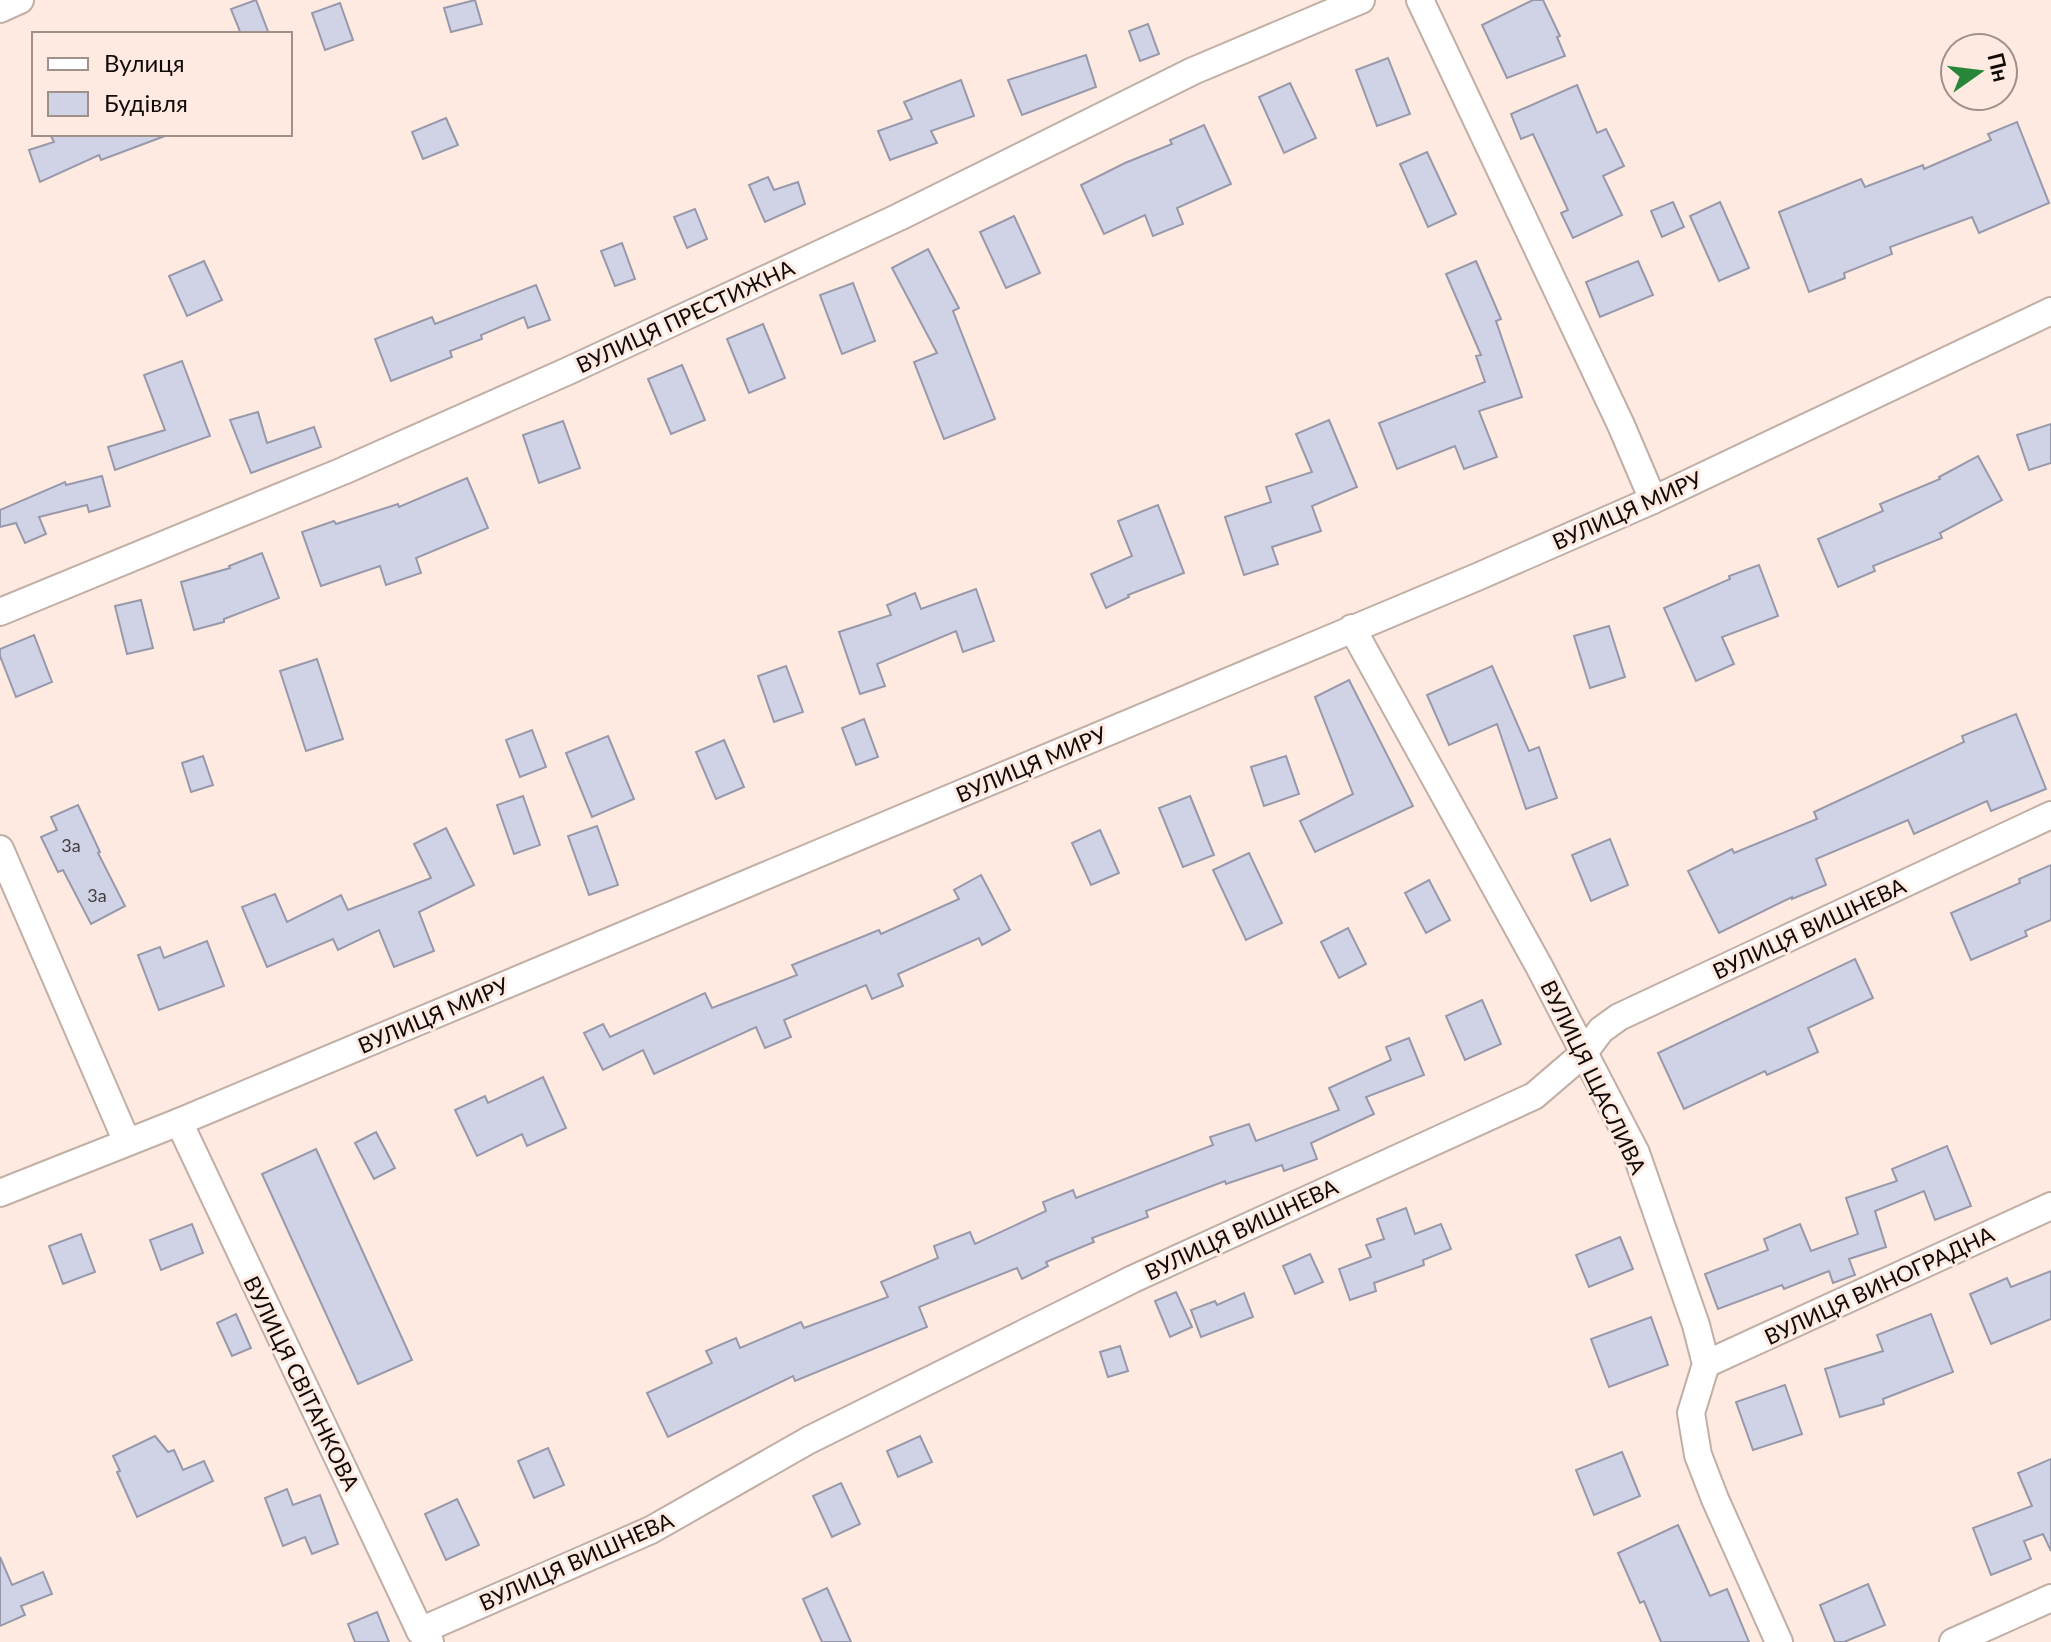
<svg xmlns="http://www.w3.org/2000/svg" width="2051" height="1642" font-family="Lato,sans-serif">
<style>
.building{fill:#d0d2e5;stroke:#9799ab;stroke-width:2}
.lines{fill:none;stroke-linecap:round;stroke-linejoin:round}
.minor-casing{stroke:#c1aea4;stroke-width:30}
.minor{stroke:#fff;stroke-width:26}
.labels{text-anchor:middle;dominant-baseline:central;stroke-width:6;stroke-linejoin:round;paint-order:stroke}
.number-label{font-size:18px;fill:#413d3f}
.street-label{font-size:22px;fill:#110b08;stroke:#feeae0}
</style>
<rect width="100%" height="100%" fill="#feeae0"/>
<!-- building -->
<g class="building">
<path d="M 256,0 L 269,34 L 241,34 L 231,9 Z"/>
<path d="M 475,0 L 482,24 L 451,32 L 444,8 Z"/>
<path d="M 1533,0 L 1543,0 L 1560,36 L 1557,37 L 1565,56 L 1507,78 L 1482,25 Z"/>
<path d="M 340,3 L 353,40 L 325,50 L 312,13 Z"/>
<path d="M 1148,24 L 1159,54 L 1140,61 L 1129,31 Z"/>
<path d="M 1086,55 L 1096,87 L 1022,115 L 1008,80 Z"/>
<path d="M 1388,58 L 1410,114 L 1377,126 L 1356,70 Z"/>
<path d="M 961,80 L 974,116 L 931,131 L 937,143 L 890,160 L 878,131 L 912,119 L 904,102 Z"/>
<path d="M 1290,83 L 1316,138 L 1284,153 L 1259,97 Z"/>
<path d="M 1577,85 L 1597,133 L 1606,129 L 1624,166 L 1603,176 L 1622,215 L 1573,238 L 1561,213 L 1568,210 L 1533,134 L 1521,139 L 1511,114 Z"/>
<path d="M 446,118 L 458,145 L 423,159 L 412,132 Z"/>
<path d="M 2017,122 L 2049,203 L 1979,233 L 1972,217 L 1890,247 L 1892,254 L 1844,273 L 1845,278 L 1809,292 L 1779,212 L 1861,179 L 1865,187 L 1923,165 L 1924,169 L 1991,140 L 1988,134 Z"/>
<path d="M 1204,125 L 1231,184 L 1177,208 L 1183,224 L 1153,236 L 1145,215 L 1104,234 L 1081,185 L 1125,163 L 1172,144 L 1170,140 Z"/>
<path d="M 50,134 L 165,134 L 165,136 L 101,160 L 99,155 L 40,182 L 29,150 L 54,142 Z"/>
<path d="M 1427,152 L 1456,214 L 1428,227 L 1400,164 Z"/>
<path d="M 768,177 L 774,190 L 798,182 L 805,204 L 765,222 L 749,185 Z"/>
<path d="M 1673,202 L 1684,227 L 1662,237 L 1651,211 Z"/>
<path d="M 1720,202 L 1749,268 L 1719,281 L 1690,216 Z"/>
<path d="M 695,209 L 707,239 L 687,248 L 674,217 Z"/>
<path d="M 1014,216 L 1040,273 L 1006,288 L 980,232 Z"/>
<path d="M 622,243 L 635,279 L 615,286 L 601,251 Z"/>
<path d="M 928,249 L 959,308 L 953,311 L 995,419 L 944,439 L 914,362 L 937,353 L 892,268 Z"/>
<path d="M 204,261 L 222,300 L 187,316 L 169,276 Z"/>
<path d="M 1476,261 L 1501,319 L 1496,321 L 1522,397 L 1479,411 L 1497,457 L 1464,469 L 1455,446 L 1397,469 L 1379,423 L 1485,382 L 1476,356 L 1481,355 L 1446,274 Z"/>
<path d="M 1638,261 L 1653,295 L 1600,317 L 1586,282 Z"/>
<path d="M 853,283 L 875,341 L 842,354 L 820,295 Z"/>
<path d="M 536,285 L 550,320 L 528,328 L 524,317 L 481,335 L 482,339 L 450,351 L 452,357 L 391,381 L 375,339 L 432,317 L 435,324 Z"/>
<path d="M 763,324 L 785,378 L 749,393 L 727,339 Z"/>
<path d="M 182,361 L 210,436 L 115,470 L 108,447 L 165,430 L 144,375 Z"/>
<path d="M 682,365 L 705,420 L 671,434 L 648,379 Z"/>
<path d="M 258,412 L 267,443 L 314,427 L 321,447 L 251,473 L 230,420 Z"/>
<path d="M 1329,420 L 1357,487 L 1312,506 L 1321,531 L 1272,547 L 1278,564 L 1244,575 L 1225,517 L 1271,502 L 1266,487 L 1312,472 L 1296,434 Z"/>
<path d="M 563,421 L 580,468 L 539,483 L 523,435 Z"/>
<path d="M 2051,424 L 2051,463 L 2029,470 L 2017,435 Z"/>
<path d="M 1978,456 L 2002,500 L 1940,533 L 1942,538 L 1873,566 L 1875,571 L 1838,587 L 1818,539 L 1883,511 L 1880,504 L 1940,479 L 1939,477 Z"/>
<path d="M 102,476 L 110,506 L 89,512 L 87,505 L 39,517 L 46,534 L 25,543 L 16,523 L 0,527 L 0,510 L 65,482 L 66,485 Z"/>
<path d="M 467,478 L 488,528 L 416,558 L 421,573 L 386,585 L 380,566 L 321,586 L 302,532 L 334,521 L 336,524 L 398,504 L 399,507 Z"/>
<path d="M 1158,505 L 1184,573 L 1128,595 L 1129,597 L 1106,608 L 1091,574 L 1132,556 L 1118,521 Z"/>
<path d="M 262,553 L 279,598 L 224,619 L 224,622 L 194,630 L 181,582 L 230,568 L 229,566 Z"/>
<path d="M 1759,565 L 1778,616 L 1722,637 L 1734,664 L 1696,681 L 1664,608 L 1730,579 L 1729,576 Z"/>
<path d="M 976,589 L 994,641 L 963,652 L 956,631 L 877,664 L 885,686 L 860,694 L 839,632 L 891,615 L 887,605 L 915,593 L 921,609 Z"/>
<path d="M 141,600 L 153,648 L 127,654 L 115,606 Z"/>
<path d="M 1609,626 L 1625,677 L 1590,688 L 1574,636 Z"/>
<path d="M 34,635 L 52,682 L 16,697 L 0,656 L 0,649 Z"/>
<path d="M 317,659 L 343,739 L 306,751 L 280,671 Z"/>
<path d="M 786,666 L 803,712 L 774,722 L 758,676 Z"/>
<path d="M 1492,666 L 1529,751 L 1539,747 L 1557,798 L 1526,809 L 1497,724 L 1449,745 L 1427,695 Z"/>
<path d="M 1349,680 L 1413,806 L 1315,852 L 1300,821 L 1353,794 L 1315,697 Z"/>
<path d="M 2016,714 L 2046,789 L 1991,811 L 1987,801 L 1914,834 L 1908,820 L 1816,859 L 1826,885 L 1792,899 L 1792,897 L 1719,933 L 1688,871 L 1732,849 L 1734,853 L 1817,819 L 1814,812 L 1964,742 L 1962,736 Z"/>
<path d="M 864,719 L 878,757 L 856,765 L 842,728 Z"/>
<path d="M 532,730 L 546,767 L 520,777 L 506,740 Z"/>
<path d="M 608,736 L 634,799 L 592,817 L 566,753 Z"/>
<path d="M 724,740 L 744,787 L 716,799 L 696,752 Z"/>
<path d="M 203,756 L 213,785 L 191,792 L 182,763 Z"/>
<path d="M 1286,756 L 1299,794 L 1264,806 L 1251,767 Z"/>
<path d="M 523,796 L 540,845 L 514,854 L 497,805 Z"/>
<path d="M 1190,796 L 1214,855 L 1183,867 L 1159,808 Z"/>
<path d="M 78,805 L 100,852 L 98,853 L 125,906 L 91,924 L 63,870 L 58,872 L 41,837 L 57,830 L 51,817 Z"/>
<path d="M 597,826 L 618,885 L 589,895 L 568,836 Z"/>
<path d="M 446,828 L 474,885 L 419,912 L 434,951 L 394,967 L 379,930 L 338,950 L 333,939 L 267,967 L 242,907 L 275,894 L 287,922 L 341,895 L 348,910 L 431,878 L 414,844 Z"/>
<path d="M 1100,830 L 1119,873 L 1091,885 L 1072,843 Z"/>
<path d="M 1610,839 L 1628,885 L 1591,901 L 1572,855 Z"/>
<path d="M 1249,853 L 1282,923 L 1246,940 L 1213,870 Z"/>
<path d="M 2051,865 L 2051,920 L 2025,931 L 2027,936 L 1971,960 L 1951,913 L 2020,883 L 2019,879 Z"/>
<path d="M 981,875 L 1010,930 L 982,945 L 979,938 L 898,974 L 903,986 L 872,999 L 866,985 L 784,1020 L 791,1037 L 765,1048 L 756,1027 L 654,1074 L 643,1050 L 603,1070 L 584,1033 L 603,1024 L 610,1037 L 705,993 L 712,1008 L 797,975 L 792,965 L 879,930 L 881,934 L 959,899 L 954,890 Z"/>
<path d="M 1429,880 L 1450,920 L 1426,933 L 1405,893 Z"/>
<path d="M 1348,928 L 1366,964 L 1339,978 L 1321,942 Z"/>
<path d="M 207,941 L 224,986 L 159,1010 L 138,955 L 160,947 L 164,958 Z"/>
<path d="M 1855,959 L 1873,998 L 1808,1028 L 1818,1052 L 1767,1075 L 1765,1071 L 1684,1109 L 1658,1053 Z"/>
<path d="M 1482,1000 L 1501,1044 L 1465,1060 L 1446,1016 Z"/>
<path d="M 1409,1038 L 1424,1075 L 1366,1097 L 1374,1114 L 1311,1143 L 1317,1159 L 1284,1171 L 1282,1165 L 1226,1184 L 1225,1181 L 1146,1211 L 1148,1217 L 1092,1238 L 1094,1242 L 1046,1262 L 1048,1266 L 1022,1279 L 1017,1268 L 919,1307 L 927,1327 L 795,1381 L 793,1376 L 668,1437 L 647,1393 L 712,1363 L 706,1351 L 736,1338 L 740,1348 L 801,1322 L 804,1328 L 888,1297 L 881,1282 L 938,1258 L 934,1246 L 970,1232 L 975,1244 L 1046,1211 L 1043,1202 L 1073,1190 L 1076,1198 L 1213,1145 L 1210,1137 L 1249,1124 L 1256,1141 L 1339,1110 L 1329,1088 L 1391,1060 L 1386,1047 Z"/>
<path d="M 543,1077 L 566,1128 L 527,1146 L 522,1134 L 477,1156 L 455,1110 L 485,1096 L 488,1103 Z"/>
<path d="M 376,1132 L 395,1168 L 374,1179 L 355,1143 Z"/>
<path d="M 1947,1146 L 1971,1206 L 1935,1220 L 1924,1191 L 1875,1211 L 1886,1247 L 1849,1259 L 1855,1275 L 1833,1283 L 1829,1271 L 1784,1289 L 1782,1285 L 1718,1309 L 1705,1274 L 1768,1250 L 1764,1239 L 1800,1224 L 1811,1251 L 1858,1234 L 1846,1198 L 1897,1181 L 1892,1169 Z"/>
<path d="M 316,1149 L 412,1360 L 358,1384 L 262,1174 Z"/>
<path d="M 1406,1208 L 1415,1234 L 1441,1224 L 1451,1249 L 1423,1260 L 1424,1265 L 1374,1283 L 1376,1291 L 1350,1300 L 1339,1269 L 1371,1257 L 1366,1245 L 1384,1239 L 1377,1219 Z"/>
<path d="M 192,1224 L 203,1253 L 161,1270 L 150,1240 Z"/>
<path d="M 81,1234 L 95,1272 L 63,1284 L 49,1246 Z"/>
<path d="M 1620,1237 L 1633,1269 L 1589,1287 L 1576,1255 Z"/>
<path d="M 1310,1254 L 1323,1282 L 1295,1294 L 1283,1266 Z"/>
<path d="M 2051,1271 L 2051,1319 L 1991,1344 L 1970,1294 L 2007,1278 L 2011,1287 Z"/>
<path d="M 1176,1292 L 1192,1327 L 1170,1337 L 1155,1301 Z"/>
<path d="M 1244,1293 L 1253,1317 L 1201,1337 L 1191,1310 L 1215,1301 L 1217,1305 Z"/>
<path d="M 236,1314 L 251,1348 L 232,1356 L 217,1323 Z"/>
<path d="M 1931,1314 L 1953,1372 L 1883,1399 L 1884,1404 L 1840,1417 L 1825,1369 L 1883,1351 L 1877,1335 Z"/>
<path d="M 1651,1317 L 1668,1365 L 1609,1387 L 1591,1339 Z"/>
<path d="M 1120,1346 L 1128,1371 L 1108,1377 L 1100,1352 Z"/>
<path d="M 1785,1385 L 1802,1434 L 1753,1450 L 1736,1402 Z"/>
<path d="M 155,1436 L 168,1452 L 174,1450 L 183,1470 L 204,1461 L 213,1481 L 137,1517 L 117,1472 L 120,1471 L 113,1456 Z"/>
<path d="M 920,1436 L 932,1462 L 898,1477 L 887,1451 Z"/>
<path d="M 548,1448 L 564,1485 L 534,1498 L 518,1461 Z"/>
<path d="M 1622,1452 L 1640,1496 L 1594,1515 L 1576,1470 Z"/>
<path d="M 2051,1459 L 2051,1551 L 2043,1534 L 2024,1541 L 2031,1559 L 1991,1575 L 1973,1528 L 2032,1506 L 2018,1473 Z"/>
<path d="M 841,1483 L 860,1524 L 832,1537 L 813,1496 Z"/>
<path d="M 287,1489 L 293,1505 L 320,1495 L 338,1544 L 312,1554 L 305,1537 L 283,1546 L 265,1498 Z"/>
<path d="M 457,1499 L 479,1545 L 446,1560 L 425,1514 Z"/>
<path d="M 1678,1525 L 1710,1596 L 1727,1589 L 1749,1642 L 1661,1642 L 1644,1601 L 1640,1603 L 1618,1553 Z"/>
<path d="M 0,1557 L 12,1585 L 43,1572 L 52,1594 L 21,1606 L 25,1615 L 0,1626 Z"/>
<path d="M 1868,1584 L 1885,1625 L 1844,1642 L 1835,1642 L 1820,1605 Z"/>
<path d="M 827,1588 L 851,1642 L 822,1642 L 803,1599 Z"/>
<path d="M 377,1612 L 389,1642 L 355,1642 L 348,1624 Z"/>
</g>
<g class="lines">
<!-- minor casing -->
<g class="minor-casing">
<g id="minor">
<path d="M 1420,0 L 1621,425 L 1653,500"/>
<path d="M 0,9 L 20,0"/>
<path d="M 0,612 L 343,471 L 568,371 L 899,217 L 1193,71 L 1361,0"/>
<path d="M 1352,628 L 1540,968 L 1636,1153 L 1696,1325 L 1706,1364 L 1691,1413 L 1698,1455 L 1715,1499 L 1779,1642"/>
<path d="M 0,849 L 127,1142"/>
<path d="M 179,1122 L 420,1631 L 430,1642"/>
<path d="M 0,1193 L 179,1122 L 1477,577 L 1653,500 L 2051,311"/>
<path d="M 1706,1364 L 2051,1206"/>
<path d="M 420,1631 L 651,1530 L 809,1440 L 1133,1279 L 1534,1096 L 1583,1054 L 1601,1030 L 1619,1017 L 2051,815"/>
<path d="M 1953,1642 L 2051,1598"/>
</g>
</g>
<!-- minor -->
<use href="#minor" class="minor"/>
</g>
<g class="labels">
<!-- number labels -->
<g class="number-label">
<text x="71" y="845">3а</text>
<text x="97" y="895">3а</text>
</g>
<!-- street labels -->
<g class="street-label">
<text transform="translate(685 316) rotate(-25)">ВУЛИЦЯ ПРЕСТИЖНА</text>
<text transform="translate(1627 510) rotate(-24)">ВУЛИЦЯ МИРУ</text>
<text transform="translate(1031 764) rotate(-23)">ВУЛИЦЯ МИРУ</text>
<text transform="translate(1809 928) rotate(-25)">ВУЛИЦЯ ВИШНЕВА</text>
<text transform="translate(433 1015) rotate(-23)">ВУЛИЦЯ МИРУ</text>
<text transform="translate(1594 1077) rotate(64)">ВУЛИЦЯ ЩАСЛИВА</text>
<text transform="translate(1241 1229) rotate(-25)">ВУЛИЦЯ ВИШНЕВА</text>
<text transform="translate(1879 1285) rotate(-25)">ВУЛИЦЯ ВИНОГРАДНА</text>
<text transform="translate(302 1383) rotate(64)">ВУЛИЦЯ СВІТАНКОВА</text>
<text transform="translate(576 1561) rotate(-24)">ВУЛИЦЯ ВИШНЕВА</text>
</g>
</g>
<!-- legend -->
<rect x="32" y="32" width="260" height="104" fill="#feeae0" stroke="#9f918a" stroke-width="2"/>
<rect x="48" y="58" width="40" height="12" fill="#ffffff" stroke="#9f918a" stroke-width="2"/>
<text x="104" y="72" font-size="24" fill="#110b08">Вулиця</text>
<rect x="48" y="92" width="40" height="24" fill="#d0d2e5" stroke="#9f918a" stroke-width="2"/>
<text x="104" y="112" font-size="24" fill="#110b08">Будівля</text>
<!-- north arrow -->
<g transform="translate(1979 72) rotate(76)"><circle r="38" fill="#feeae0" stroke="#9f918a" stroke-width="2"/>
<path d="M0-6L14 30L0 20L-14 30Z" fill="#278639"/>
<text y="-12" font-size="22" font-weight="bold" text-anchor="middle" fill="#110b08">Пн</text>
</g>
</svg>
